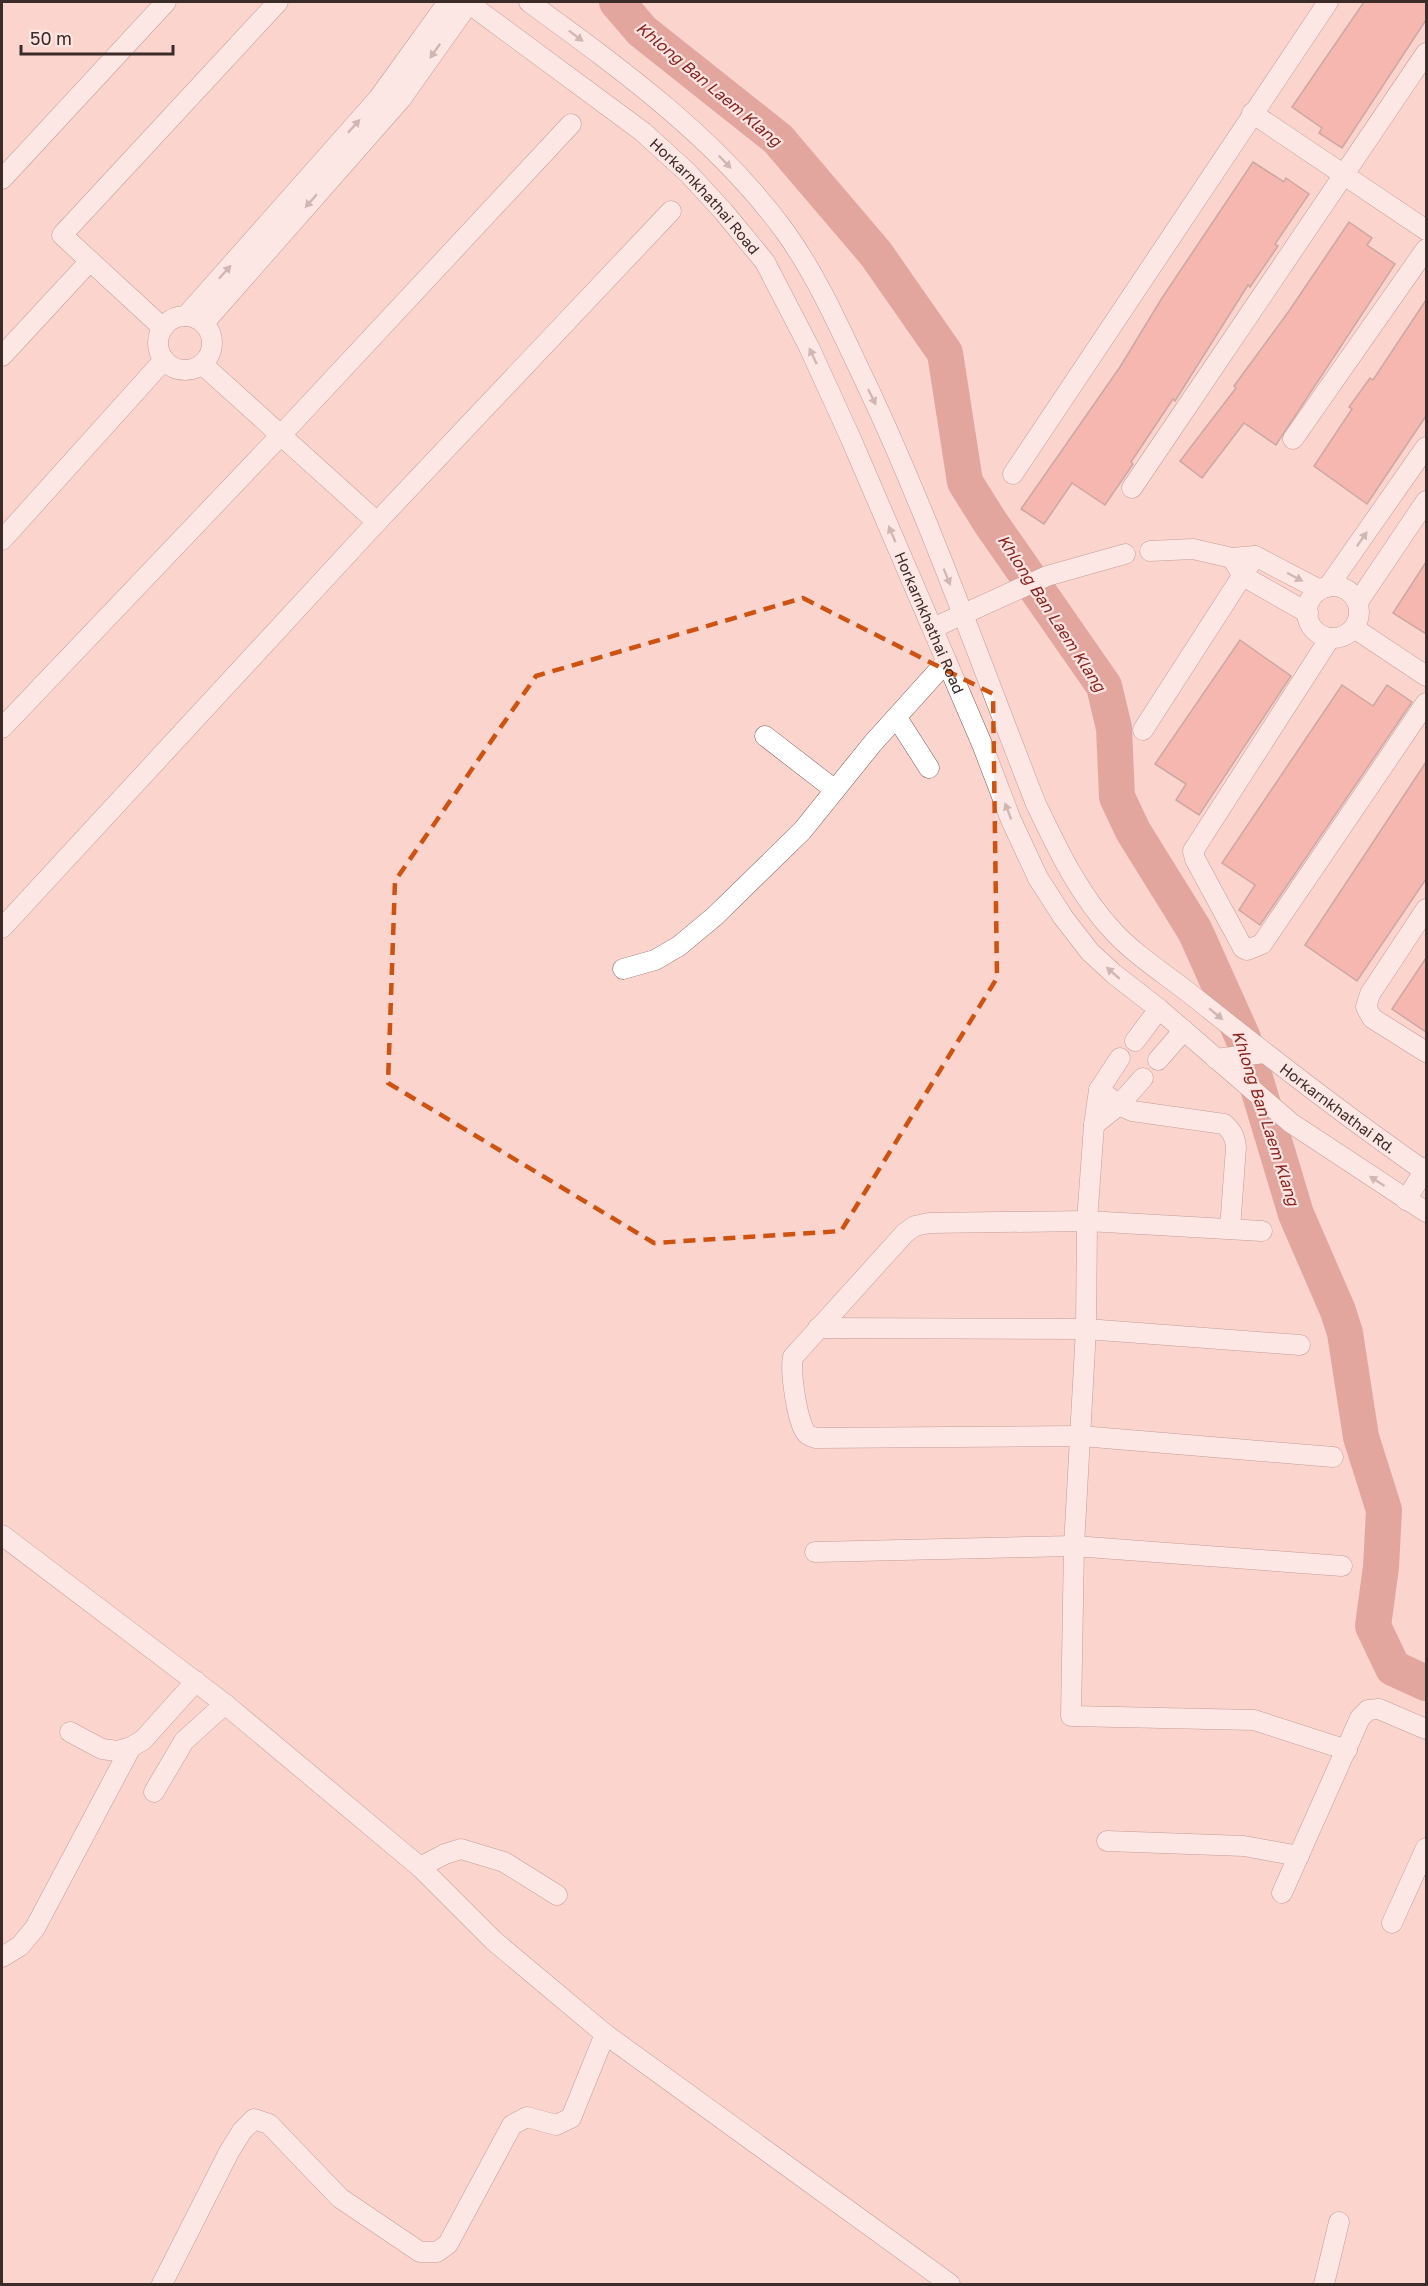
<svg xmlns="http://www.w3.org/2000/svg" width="1428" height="2286" font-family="'Golos Text',sans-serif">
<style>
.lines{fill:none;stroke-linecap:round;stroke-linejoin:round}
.river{stroke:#c47066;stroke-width:36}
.building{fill:#ed968a;stroke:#95726d;stroke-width:1.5}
.minor-casing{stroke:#7d5b56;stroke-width:21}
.minor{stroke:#fff;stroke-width:20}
.oneway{fill:#9d9594}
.marked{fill:none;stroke:#ce5210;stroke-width:4.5;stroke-dasharray:12 8;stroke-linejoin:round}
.labels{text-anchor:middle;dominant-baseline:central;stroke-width:4.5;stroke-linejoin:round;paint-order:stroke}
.street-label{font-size:15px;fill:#3b2b29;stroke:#fee5e2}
.water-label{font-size:16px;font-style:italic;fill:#88231e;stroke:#fee5e2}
</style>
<rect width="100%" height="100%" fill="#fcd4ce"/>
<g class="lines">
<!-- river -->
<path class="river" d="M 617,2 L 642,31 L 778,139 L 876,254 L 945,353 L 965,482 L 990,522 L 1104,686 L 1114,728 L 1117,797 L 1133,831 L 1195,931 L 1243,1038 L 1296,1214 L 1338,1311 L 1345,1333 L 1361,1437 L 1384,1510 L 1381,1567 L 1373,1626 L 1393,1668 L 1426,1683"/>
</g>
<!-- building -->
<g class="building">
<path d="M 1364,2 L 1426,2 L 1426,20 L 1342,148 L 1319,133 L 1322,128 L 1292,107 Z"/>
<path d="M 1253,162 L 1284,182 L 1286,178 L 1309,194 L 1275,244 L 1278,246 L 1250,287 L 1248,285 L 1175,401 L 1173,399 L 1131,462 L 1133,464 L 1105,505 L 1072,483 L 1044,524 L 1021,509 L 1120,367 L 1162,298 Z"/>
<path d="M 1349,222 L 1372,238 L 1367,245 L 1395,264 L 1276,445 L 1244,423 L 1202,478 L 1180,461 L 1236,388 L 1234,386 L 1289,311 Z"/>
<path d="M 1426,300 L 1426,416 L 1367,504 L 1314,466 L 1352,409 L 1349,407 L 1370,378 L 1373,380 Z"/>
<path d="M 1426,562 L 1426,634 L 1393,613 Z"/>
<path d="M 1240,640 L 1291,676 L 1199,815 L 1176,800 L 1186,784 L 1155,764 Z"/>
<path d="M 1342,685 L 1373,706 L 1387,685 L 1412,702 L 1260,925 L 1239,910 L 1255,885 L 1222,863 Z"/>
<path d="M 1426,762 L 1426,879 L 1357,981 L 1305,945 Z"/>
<path d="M 1426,958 L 1426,1032 L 1392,1009 Z"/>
</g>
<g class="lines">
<!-- minor casing -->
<g class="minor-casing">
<g id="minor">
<path id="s1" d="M 467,2 L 643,132 L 688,173 L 723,211 L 765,262 L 809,347 L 851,439 L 982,744 L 1011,820 L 1038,878 L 1063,917 L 1090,952 L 1114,974 L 1159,1009 L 1291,1123 L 1426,1212"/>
<path id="s2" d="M 529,2 C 621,69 718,139 786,233 C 818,278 840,329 864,379 C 929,516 980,662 1036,804 C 1057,848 1079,895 1113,931 C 1138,958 1170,977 1198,1000 C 1272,1059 1348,1118 1426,1172"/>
<path d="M 1252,113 L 1426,230"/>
<path d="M 2,179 L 166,2"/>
<path d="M 186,316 L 378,99 L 448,2"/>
<circle cx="185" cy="343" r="27"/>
<path d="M 204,323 L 401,99 L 469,3"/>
<path d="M 163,328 L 62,235 L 278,2"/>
<path d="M 2,356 L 90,261"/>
<path d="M 202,364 L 377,522"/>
<path d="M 1293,439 L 1426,249"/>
<path d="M 1013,474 L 1328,2"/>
<path d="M 1132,488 L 1426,53"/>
<path d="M 2,540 L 164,360"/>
<path d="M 1150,551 L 1193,549 L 1232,558"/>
<circle cx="1333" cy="612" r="26"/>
<path d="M 1328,587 L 1426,447"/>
<path d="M 1358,602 L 1426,501"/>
<path d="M 1308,613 L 1243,576 L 1232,558 L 1255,556 L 1320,590"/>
<path d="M 933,628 L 1047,576 L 1125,554"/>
<path d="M 1354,628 L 1426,676"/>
<path d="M 1330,638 L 1193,851 L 1195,859 L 1243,948 L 1247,950 L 1262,944 L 1426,703"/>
<path d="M 897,718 L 929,768"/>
<path d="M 2,728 L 281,435 L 571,124"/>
<path d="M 1143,730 L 1255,556"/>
<path d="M 765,736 L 835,790"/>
<path d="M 1426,909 L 1370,994 L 1366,1007 L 1372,1018 L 1426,1052"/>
<path d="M 2,928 L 377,522 L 671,211"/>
<path d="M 623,969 L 655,960 L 679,946 L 715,916 L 802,831 L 873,743 L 946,662"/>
<path d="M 1135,1041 L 1159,1009"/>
<path d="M 1120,1058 L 1099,1090 L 1094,1125 L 1119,1105 L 1143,1078"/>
<path d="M 1216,1059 L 1264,1053"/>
<path d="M 1158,1060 L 1184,1030"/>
<path d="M 1099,1090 L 1119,1105 L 1132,1111 L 1224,1124 C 1232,1131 1235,1137 1236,1147 L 1230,1229"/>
<path d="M 1094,1125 L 1087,1221 L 1086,1329 L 1074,1546 L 1071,1716 L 1254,1720 L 1347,1750"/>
<path d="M 1406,1200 L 1426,1168"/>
<path d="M 1262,1231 L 1087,1221 L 929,1223 L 915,1226 L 905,1233 L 793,1357 C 790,1371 797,1424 807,1434 C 809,1436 813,1437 816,1438 L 1081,1436 L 1333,1457"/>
<path d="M 818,1328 L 1086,1329 L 1300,1345"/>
<path d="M 2,1535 L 225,1704 L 420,1867 L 494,1941 L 605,2034 L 950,2284"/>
<path d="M 815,1552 L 1074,1546 L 1342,1566"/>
<path d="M 70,1732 L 102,1749 L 117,1751 L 131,1747 L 143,1740 L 196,1681"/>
<path d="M 154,1792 L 184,1741 L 225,1704"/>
<path d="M 1107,1841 L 1244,1846 L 1299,1856"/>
<path d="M 420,1867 L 445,1854 L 461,1849 L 504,1862 L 557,1895"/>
<path d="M 1282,1893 L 1360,1718 L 1368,1710 L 1379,1709 L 1426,1729"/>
<path d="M 1392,1923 L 1426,1848"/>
<path d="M 2,1957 L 20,1946 L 35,1928 L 131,1747"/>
<path d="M 162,2284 L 229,2152 L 242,2131 L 254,2119 L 269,2124 L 340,2198 L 420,2252 L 437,2252 L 448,2244 L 512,2125 L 527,2117 L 556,2125 L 571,2118 L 605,2034"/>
<path d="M 1324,2284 L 1339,2222"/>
</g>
</g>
<!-- minor -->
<use href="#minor" class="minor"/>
</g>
<!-- one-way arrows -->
<defs><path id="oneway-solid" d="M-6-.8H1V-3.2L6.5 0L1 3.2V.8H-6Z" transform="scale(1.5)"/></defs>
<g class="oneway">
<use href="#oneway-solid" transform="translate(576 36) rotate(37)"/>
<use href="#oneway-solid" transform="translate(435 51) rotate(125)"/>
<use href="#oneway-solid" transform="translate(354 126) rotate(-48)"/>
<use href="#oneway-solid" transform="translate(725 162) rotate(46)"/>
<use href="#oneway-solid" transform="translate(311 201) rotate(131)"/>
<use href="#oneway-solid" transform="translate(225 272) rotate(-48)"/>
<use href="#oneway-solid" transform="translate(813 356) rotate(-115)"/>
<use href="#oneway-solid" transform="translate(872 397) rotate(64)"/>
<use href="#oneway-solid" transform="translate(892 534) rotate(-113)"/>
<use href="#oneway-solid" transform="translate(1362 539) rotate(-55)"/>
<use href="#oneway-solid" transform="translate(947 577) rotate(68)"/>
<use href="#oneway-solid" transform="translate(1295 577) rotate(28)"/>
<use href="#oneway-solid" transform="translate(1008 811) rotate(-111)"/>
<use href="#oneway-solid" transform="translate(1113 973) rotate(-139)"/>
<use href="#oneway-solid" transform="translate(1216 1014) rotate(39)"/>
<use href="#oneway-solid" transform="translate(1377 1181) rotate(-147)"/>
</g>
<!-- marked area -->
<path d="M0 0H1428V2286H0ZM 803,598 L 993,694 L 997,978 L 841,1231 L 654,1243 L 388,1083 L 395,881 L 536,676 Z" fill="#fcd4ce" fill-opacity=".55" fill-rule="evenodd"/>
<path class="marked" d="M 803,598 L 993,694 L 997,978 L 841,1231 L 654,1243 L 388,1083 L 395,881 L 536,676 Z"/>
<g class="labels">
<!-- street labels -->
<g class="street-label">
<text stroke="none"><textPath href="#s1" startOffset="308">Horkarnkhathai Road</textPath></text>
<text stroke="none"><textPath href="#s1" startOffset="794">Horkarnkhathai Road</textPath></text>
<text stroke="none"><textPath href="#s2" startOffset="1407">Horkarnkhathai Rd.</textPath></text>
</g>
<!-- water labels -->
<g class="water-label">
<text transform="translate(709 84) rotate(40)">Khlong Ban Laem Klang</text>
<text transform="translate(1052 613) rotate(57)">Khlong Ban Laem Klang</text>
<text transform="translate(1266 1118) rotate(72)">Khlong Ban Laem Klang</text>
</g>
</g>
<!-- border -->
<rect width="1428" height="2286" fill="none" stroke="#3b2b29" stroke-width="6"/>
<!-- scale -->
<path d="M21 45v9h152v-9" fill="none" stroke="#3b2b29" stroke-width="3"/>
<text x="30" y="45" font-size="18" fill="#3b2b29" stroke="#fee5e2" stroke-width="4.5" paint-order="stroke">50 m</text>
</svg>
